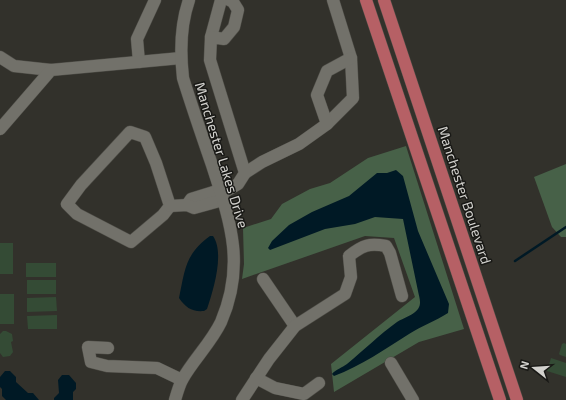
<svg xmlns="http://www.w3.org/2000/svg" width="566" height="400" font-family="'Exo 2',sans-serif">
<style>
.green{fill:#344b35}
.forest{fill:#476148}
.water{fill:#001925}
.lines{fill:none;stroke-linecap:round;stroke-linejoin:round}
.stream{stroke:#001925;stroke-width:2.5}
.minor-casing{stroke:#4e4d47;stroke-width:13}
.major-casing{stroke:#4e4d47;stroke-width:13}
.minor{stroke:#72716a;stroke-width:12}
.major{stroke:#b66065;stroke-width:12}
.labels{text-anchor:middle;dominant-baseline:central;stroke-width:3;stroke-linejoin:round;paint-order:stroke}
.street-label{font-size:14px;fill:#d3d2ce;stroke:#191916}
</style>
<rect width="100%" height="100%" fill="#32312b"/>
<!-- green -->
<g class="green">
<rect x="0" y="243" width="13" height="31"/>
<rect x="26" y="263" width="30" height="14"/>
<rect x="27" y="280" width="29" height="14"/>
<rect x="0" y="294" width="14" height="30"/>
<path d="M 56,297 L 57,311 L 27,312 L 27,298 Z"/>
<path d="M 57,315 L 57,329 L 28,329 L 27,316 Z"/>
<path d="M 3,331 L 6,331 L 12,334 L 13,341 L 11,342 L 13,352 L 10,356 L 3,357 L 0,353 L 0,334 Z"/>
<path d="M 564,343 L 566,344 L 566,357 L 560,355 L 559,354 L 562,344 Z"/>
<path d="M 551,358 L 566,363 L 566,377 L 547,371 Z"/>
</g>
<!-- forest -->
<g class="forest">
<path d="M 406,146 L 464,329 L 419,342 L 334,392 L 331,364 L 415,297 L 394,238 L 365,236 L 242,279 L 244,264 L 243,228 L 271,219 L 282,204 L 310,189 L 330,183 L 368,158 Z"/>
<path d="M 566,164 L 566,237 L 561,237 L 552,227 L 534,177 Z"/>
</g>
<!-- water -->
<g class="water">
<path d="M 396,170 L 403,176 L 418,231 L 449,304 L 448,313 C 436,321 421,326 409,334 C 385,349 361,366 334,376 L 332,374 C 336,369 342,368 347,364 C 364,350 379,335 397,322 C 403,318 414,315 418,309 C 422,303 419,297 418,291 L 403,219 L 375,217 L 355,224 L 325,229 L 270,250 L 268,248 L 272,241 L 289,225 L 312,212 L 349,196 L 377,173 L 387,173 Z"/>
<path d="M 210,236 L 213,236 C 225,253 213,291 207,309 L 204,311 C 192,312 186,308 179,298 C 185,270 185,254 210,236 Z"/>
<path d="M 5,371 L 10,371 L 16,377 L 16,382 L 28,393 L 33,393 L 39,400 L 6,400 L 2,396 L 2,389 L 0,387 L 0,377 Z"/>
<path d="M 62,375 L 69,375 L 76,383 L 76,389 L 73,392 L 73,400 L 54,400 L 54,398 L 59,393 L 58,380 Z"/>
</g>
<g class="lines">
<!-- stream -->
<path class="stream" d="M 515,261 L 566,227"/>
<!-- minor casing -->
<g class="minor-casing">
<g id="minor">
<path d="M 211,37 L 221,0"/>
<path d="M 0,57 L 14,66 L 51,70"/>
<path d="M 139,62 L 137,39 L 155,0"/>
<path d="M 327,124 L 353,98 L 351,58 L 333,0"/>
<path d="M 0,129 L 51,70 L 181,58"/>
<path d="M 130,132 L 145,137 L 156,163 L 170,206 L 163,215 L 131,242 L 77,214 L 67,204 L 81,185 Z"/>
<path d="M 245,173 L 262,162 L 299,144 L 327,124 L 317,95 L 327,71 L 351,58"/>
<path d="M 221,194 L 238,184 L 245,173 L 210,60 L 211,37 L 224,39 L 234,27 L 238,10 L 233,2 L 229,0"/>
<path d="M 187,205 L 191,199 L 220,190"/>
<path d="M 170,206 L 187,205 L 194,208 L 223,200"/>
<path d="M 263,279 L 295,326"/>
<path d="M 108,348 L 88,347 L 91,362 L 107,366 L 157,368 L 182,380"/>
<path d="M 391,363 L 413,400"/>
<path d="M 256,378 L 275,388 L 304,394 L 319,383"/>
<path d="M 175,400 C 177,393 179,386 182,380 C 193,360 211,343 221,322 C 246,264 230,221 212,165 C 202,136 192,107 183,78 C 180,52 180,26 189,0"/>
<path d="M 242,400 L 269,359 L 295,326 L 345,294 L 351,277 L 349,256 C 363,245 369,243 386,246 L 390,253 L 402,296"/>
</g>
</g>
<!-- major casing -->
<g class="major-casing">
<g id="major">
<path d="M 366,0 L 500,400"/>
<path d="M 384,0 L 517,400"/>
</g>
</g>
<!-- minor -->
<use href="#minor" class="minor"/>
<!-- major -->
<use href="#major" class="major"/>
</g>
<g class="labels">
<!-- street labels -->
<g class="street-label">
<text transform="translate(222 155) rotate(73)">Manchester Lakes Drive</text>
<text transform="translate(465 195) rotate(72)">Manchester Boulevard</text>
</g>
</g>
<!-- north arrow -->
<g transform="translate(534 368) rotate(287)" stroke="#191916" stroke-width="3" paint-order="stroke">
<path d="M0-3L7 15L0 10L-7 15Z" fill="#d3d2ce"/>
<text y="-6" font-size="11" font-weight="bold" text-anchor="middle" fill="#d3d2ce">N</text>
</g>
</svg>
